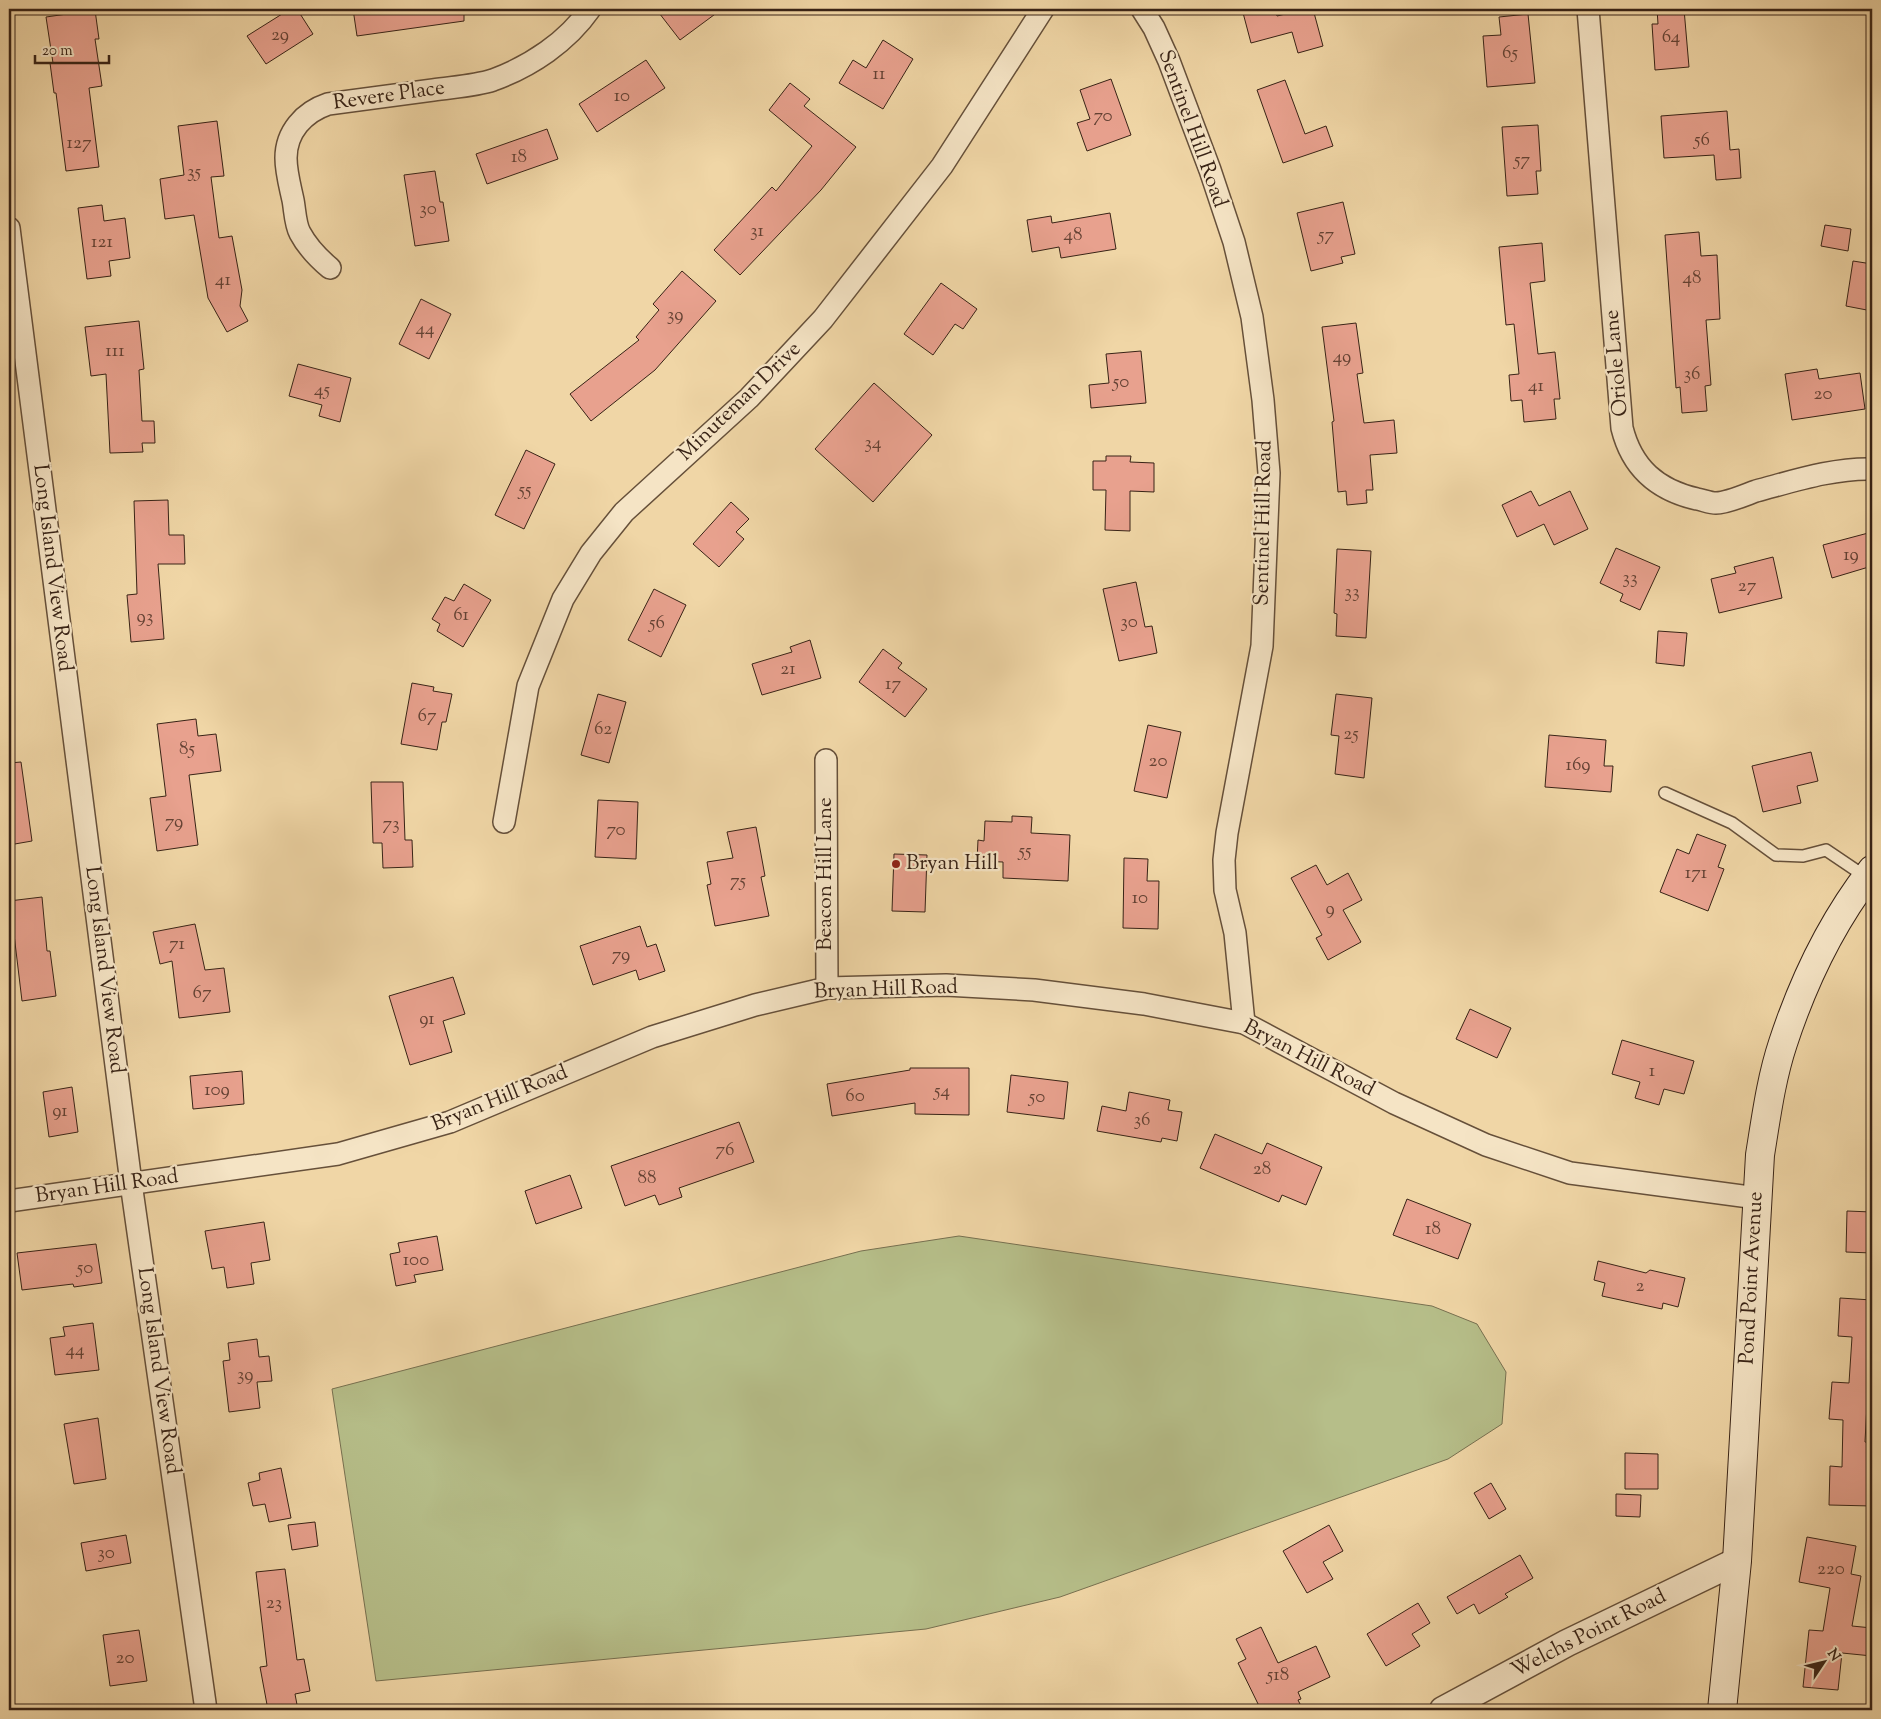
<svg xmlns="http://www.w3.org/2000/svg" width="1881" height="1719" font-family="'Sorts Mill Goudy',serif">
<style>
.green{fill:#b6be89;stroke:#777050}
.building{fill:#e8a18e;stroke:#382316}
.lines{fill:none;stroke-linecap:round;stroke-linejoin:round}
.service-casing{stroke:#66503a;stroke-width:14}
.minor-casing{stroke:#66503a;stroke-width:24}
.tertiary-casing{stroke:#66503a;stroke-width:29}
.secondary-casing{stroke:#382316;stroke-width:30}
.service{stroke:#f5e4c5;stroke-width:11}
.minor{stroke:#f5e4c5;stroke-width:21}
.tertiary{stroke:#f5e4c5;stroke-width:26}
.secondary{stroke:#f5e4c5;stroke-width:28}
.poi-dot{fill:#8f2418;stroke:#f5e4c5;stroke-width:2}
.labels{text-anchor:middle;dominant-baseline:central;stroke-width:4.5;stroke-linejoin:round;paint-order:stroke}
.number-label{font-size:19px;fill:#644234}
.street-label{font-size:21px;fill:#382316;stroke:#f5e4c5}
.poi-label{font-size:21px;fill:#382316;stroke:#f5e4c5;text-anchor:start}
</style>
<rect width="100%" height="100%" fill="#f0d6a6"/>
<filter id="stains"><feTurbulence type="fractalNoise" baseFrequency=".004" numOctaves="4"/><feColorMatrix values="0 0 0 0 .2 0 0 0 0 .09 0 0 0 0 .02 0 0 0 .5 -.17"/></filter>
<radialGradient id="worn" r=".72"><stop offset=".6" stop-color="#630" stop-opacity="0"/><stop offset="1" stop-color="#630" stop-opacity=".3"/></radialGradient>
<!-- green -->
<path class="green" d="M 959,1236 L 1432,1306 L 1477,1324 L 1506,1372 L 1502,1424 L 1448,1459 L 1060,1597 L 926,1629 L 376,1681 L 332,1389 L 861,1251 Z"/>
<!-- building -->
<g class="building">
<path d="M 290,9 L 297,9 L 313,34 L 266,64 L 247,36 Z"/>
<path d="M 353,9 L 464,9 L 464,21 L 357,36 Z"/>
<path d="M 656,9 L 722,9 L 680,40 Z"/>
<path d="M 1242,9 L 1275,9 L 1277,16 L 1306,9 L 1313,9 L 1323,46 L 1298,53 L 1292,32 L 1251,43 Z"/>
<path d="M 1657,9 L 1684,9 L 1689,67 L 1655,70 L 1652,24 L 1658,24 Z"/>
<path d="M 95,10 L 99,39 L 95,39 L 102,86 L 89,88 L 99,167 L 66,171 L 56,93 L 54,93 L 50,63 L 53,63 L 46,17 Z"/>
<path d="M 1528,14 L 1535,83 L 1487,87 L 1483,36 L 1501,35 L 1499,17 Z"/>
<path d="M 883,40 L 913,59 L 883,109 L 839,83 L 853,60 L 866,68 Z"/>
<path d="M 646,60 L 665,88 L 597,132 L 579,104 Z"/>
<path d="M 1111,79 L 1131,135 L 1087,151 L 1077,123 L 1090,119 L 1080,90 Z"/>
<path d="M 1285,80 L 1305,134 L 1326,126 L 1333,146 L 1283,163 L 1257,90 Z"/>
<path d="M 790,83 L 810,99 L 804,106 L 856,147 L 821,190 L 740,275 L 714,250 L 772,187 L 776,191 L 812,146 L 769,110 Z"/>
<path d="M 1727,111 L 1730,150 L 1739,149 L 1741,178 L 1716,180 L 1714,155 L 1664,158 L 1661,116 Z"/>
<path d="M 217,121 L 224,176 L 211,177 L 219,238 L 232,236 L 242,290 L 240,306 L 248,321 L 227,332 L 208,298 L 194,215 L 165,219 L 160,179 L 184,175 L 178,126 Z"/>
<path d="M 1538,125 L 1541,171 L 1536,171 L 1538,194 L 1507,196 L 1502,127 Z"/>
<path d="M 547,129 L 558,159 L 487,184 L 476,154 Z"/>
<path d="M 435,171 L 440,202 L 443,202 L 449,241 L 415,246 L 404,175 Z"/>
<path d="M 1343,202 L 1355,254 L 1341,257 L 1343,263 L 1311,271 L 1297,213 Z"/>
<path d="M 102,205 L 104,221 L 125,218 L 130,258 L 109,261 L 111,276 L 87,279 L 78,208 Z"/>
<path d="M 1110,213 L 1116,249 L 1061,258 L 1059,247 L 1032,252 L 1027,220 L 1051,216 L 1052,223 Z"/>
<path d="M 1825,225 L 1851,229 L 1848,251 L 1821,246 Z"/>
<path d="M 1699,232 L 1701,256 L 1717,255 L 1720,319 L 1706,320 L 1711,385 L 1705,386 L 1707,411 L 1682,413 L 1680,387 L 1676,388 L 1665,235 Z"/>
<path d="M 1542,243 L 1545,281 L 1530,283 L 1538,354 L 1555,352 L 1560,399 L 1554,399 L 1556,419 L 1524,422 L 1522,400 L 1511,401 L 1509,375 L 1519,374 L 1514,324 L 1506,325 L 1499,247 Z"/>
<path d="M 1853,261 L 1872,264 L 1872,311 L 1846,306 Z"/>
<path d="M 682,271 L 716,301 L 655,370 L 591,421 L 570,394 L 639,340 L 636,337 L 659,310 L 653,304 Z"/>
<path d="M 941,283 L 977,309 L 963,329 L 955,324 L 933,355 L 904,334 Z"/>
<path d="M 421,299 L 451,314 L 429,359 L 399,344 Z"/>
<path d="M 139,321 L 144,369 L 139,370 L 142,421 L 154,421 L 155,443 L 142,443 L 143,452 L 110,453 L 106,374 L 91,376 L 85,327 Z"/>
<path d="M 1356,323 L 1363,373 L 1357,374 L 1364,423 L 1394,420 L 1397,453 L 1370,455 L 1373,490 L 1366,490 L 1367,503 L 1347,505 L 1346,491 L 1338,492 L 1332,422 L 1334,421 L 1322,327 Z"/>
<path d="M 1141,351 L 1146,403 L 1091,408 L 1089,385 L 1109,383 L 1106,354 Z"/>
<path d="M 298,364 L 351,378 L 340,422 L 319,416 L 322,405 L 289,396 Z"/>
<path d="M 1817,369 L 1819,379 L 1860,373 L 1865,409 L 1792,420 L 1785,374 Z"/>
<path d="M 874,383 L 932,435 L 873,502 L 815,449 Z"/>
<path d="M 526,450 L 555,464 L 524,529 L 495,515 Z"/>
<path d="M 1106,456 L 1131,456 L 1130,462 L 1154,463 L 1154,492 L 1130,491 L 1130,531 L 1105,530 L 1106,490 L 1093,490 L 1093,461 L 1106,461 Z"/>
<path d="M 1531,491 L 1539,506 L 1570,491 L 1588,529 L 1554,545 L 1544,524 L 1517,537 L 1502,505 Z"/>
<path d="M 168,500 L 169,535 L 184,535 L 185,564 L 158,564 L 164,639 L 131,642 L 127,595 L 137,594 L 134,501 Z"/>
<path d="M 731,502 L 749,519 L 736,532 L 744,539 L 719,567 L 693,544 Z"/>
<path d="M 1872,532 L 1872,566 L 1832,578 L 1823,545 Z"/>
<path d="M 1616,548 L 1660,567 L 1640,610 L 1620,601 L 1623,594 L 1600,583 Z"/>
<path d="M 1337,549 L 1371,551 L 1366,638 L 1336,636 L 1337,614 L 1334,613 Z"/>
<path d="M 1773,557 L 1782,598 L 1719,613 L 1711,579 L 1736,573 L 1734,567 Z"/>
<path d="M 1136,582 L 1145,627 L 1152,626 L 1157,653 L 1119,661 L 1103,589 Z"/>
<path d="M 464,584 L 491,600 L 463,647 L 437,631 L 440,624 L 432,619 L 445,597 L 454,601 Z"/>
<path d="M 654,589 L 686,605 L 661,657 L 628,640 Z"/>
<path d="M 1658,631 L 1687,633 L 1684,666 L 1656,663 Z"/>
<path d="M 810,640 L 821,678 L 762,695 L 752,664 L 792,652 L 790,647 Z"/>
<path d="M 883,649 L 902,663 L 898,668 L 927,689 L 905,717 L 859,682 Z"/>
<path d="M 412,683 L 434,687 L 433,691 L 452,694 L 446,722 L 442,722 L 437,750 L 401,744 Z"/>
<path d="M 598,694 L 626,702 L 609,763 L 581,755 Z"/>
<path d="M 1336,694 L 1372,698 L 1364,778 L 1335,774 L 1339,736 L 1331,735 Z"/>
<path d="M 196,719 L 198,736 L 216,734 L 221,771 L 189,775 L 198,845 L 157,851 L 150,798 L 166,796 L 157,724 Z"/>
<path d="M 1148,725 L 1181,732 L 1167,798 L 1134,791 Z"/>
<path d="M 1549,735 L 1606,740 L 1604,766 L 1613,766 L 1611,792 L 1545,787 Z"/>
<path d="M 1811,752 L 1818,781 L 1797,786 L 1801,803 L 1763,812 L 1752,766 Z"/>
<path d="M 21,762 L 32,841 L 9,845 L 9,763 Z"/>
<path d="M 371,782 L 403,782 L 405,840 L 412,840 L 413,867 L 383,868 L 382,843 L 373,843 Z"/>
<path d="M 598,800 L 638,802 L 636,859 L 595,857 Z"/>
<path d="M 1012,816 L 1032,817 L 1031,833 L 1070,835 L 1068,881 L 1003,878 L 1003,862 L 977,861 L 978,840 L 984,841 L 985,821 L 1012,822 Z"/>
<path d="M 756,827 L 765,876 L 761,877 L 769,916 L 715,926 L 707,885 L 711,884 L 707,862 L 733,858 L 727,832 Z"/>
<path d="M 1697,834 L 1726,845 L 1718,867 L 1724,869 L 1708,911 L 1660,892 L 1677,849 L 1689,854 Z"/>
<path d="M 894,854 L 927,855 L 925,912 L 892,911 Z"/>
<path d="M 1124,858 L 1148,859 L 1147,881 L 1159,881 L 1158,929 L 1123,928 Z"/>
<path d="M 1316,865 L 1327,885 L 1348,873 L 1362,900 L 1343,910 L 1361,942 L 1328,960 L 1316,938 L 1322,935 L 1291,878 Z"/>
<path d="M 42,897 L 47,951 L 50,951 L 56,996 L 22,1001 L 13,926 L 9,927 L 9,901 Z"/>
<path d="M 195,924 L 205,970 L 224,968 L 230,1012 L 179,1018 L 172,961 L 160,964 L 153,932 Z"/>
<path d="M 640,926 L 647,947 L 656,944 L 665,971 L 639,980 L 636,970 L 593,985 L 580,946 Z"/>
<path d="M 453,977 L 465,1014 L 443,1021 L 452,1052 L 410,1065 L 389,996 Z"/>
<path d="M 1470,1009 L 1511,1028 L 1497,1058 L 1456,1039 Z"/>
<path d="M 1622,1040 L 1694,1061 L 1684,1094 L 1664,1089 L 1659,1105 L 1635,1098 L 1640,1082 L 1612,1074 Z"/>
<path d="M 910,1068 L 969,1068 L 969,1115 L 915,1114 L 915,1103 L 832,1116 L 827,1084 L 910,1070 Z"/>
<path d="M 242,1071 L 244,1104 L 193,1109 L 190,1076 Z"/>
<path d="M 1011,1075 L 1068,1082 L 1064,1119 L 1007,1112 Z"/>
<path d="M 72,1087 L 78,1132 L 49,1137 L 43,1092 Z"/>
<path d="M 1129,1092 L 1170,1100 L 1168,1110 L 1182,1112 L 1177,1141 L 1162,1138 L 1161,1142 L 1097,1131 L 1102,1106 L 1126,1111 Z"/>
<path d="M 739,1122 L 754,1162 L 679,1188 L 682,1197 L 659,1205 L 655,1195 L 625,1206 L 611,1166 Z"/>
<path d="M 1215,1134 L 1262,1154 L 1267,1143 L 1322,1167 L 1306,1205 L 1282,1195 L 1279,1202 L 1200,1168 Z"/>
<path d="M 570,1175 L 582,1208 L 536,1224 L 525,1191 Z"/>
<path d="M 1407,1199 L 1471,1224 L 1458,1259 L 1393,1235 Z"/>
<path d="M 1847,1211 L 1872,1212 L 1872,1253 L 1846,1252 Z"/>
<path d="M 264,1222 L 270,1260 L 251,1263 L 254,1284 L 227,1288 L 224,1267 L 212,1269 L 205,1231 Z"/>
<path d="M 437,1236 L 443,1270 L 414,1275 L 416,1282 L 396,1286 L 390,1254 L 400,1252 L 398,1243 Z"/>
<path d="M 96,1244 L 102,1283 L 74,1287 L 73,1284 L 22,1290 L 17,1253 Z"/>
<path d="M 1598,1261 L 1646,1273 L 1650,1270 L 1685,1278 L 1678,1307 L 1663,1303 L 1662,1309 L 1602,1296 L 1605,1283 L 1594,1280 Z"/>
<path d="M 1840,1298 L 1872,1300 L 1872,1386 L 1868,1385 L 1865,1442 L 1872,1443 L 1872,1506 L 1829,1505 L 1830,1466 L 1842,1467 L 1843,1420 L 1829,1419 L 1832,1382 L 1849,1383 L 1852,1337 L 1838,1336 Z"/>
<path d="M 93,1323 L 99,1370 L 55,1375 L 50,1338 L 65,1336 L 63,1327 Z"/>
<path d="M 257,1339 L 259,1357 L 269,1356 L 272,1381 L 257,1382 L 260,1408 L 229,1412 L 223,1361 L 230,1360 L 228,1343 Z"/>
<path d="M 98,1418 L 106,1479 L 74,1484 L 64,1424 Z"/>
<path d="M 1625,1453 L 1658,1454 L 1658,1489 L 1625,1489 Z"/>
<path d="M 281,1468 L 291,1518 L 269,1522 L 265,1504 L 253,1506 L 248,1483 L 260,1480 L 259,1473 Z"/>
<path d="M 1491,1483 L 1506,1509 L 1489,1519 L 1474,1493 Z"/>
<path d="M 1616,1494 L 1641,1495 L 1640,1517 L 1616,1516 Z"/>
<path d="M 315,1522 L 318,1546 L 292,1550 L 288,1525 Z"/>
<path d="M 1329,1525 L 1343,1551 L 1323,1562 L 1333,1579 L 1307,1593 L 1283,1551 Z"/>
<path d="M 126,1535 L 131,1563 L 86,1571 L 81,1543 Z"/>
<path d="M 1807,1537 L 1856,1546 L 1851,1574 L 1861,1576 L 1852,1626 L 1872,1628 L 1872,1656 L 1842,1653 L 1838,1690 L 1803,1687 L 1809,1630 L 1823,1631 L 1830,1588 L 1799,1582 Z"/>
<path d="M 1520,1555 L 1533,1578 L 1505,1594 L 1508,1597 L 1479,1614 L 1474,1604 L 1457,1614 L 1447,1597 Z"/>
<path d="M 285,1569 L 297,1660 L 304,1659 L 310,1691 L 295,1694 L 298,1710 L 268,1710 L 260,1667 L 267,1666 L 256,1572 Z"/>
<path d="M 1418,1603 L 1430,1623 L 1412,1634 L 1420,1646 L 1386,1666 L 1367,1634 Z"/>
<path d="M 1261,1627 L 1278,1663 L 1316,1646 L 1330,1677 L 1298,1692 L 1301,1699 L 1298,1700 L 1303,1710 L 1261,1710 L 1238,1663 L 1246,1659 L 1236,1639 Z"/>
<path d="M 139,1630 L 147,1681 L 110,1686 L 103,1635 Z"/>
</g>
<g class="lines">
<!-- service casing -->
<g class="service-casing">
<path id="service" d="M 1665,793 L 1732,823 L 1776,855 L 1803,856 L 1826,850 L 1866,877"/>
</g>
<!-- minor casing -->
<g class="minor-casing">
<g id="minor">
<path d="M 1142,9 L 1154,28 L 1169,61 L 1210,170 L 1234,242 L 1252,317 L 1263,400 L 1269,473 L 1262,646 L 1227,833 L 1224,860 L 1225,890 L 1235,933 L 1244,1023"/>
<path d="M 1588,9 L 1622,428 C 1632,468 1657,490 1697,499 C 1703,500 1710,503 1716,503 C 1727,503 1745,495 1756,491 C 1794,481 1833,468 1872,469"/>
<path d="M 9,228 L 131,1183 L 206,1710"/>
<path d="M 330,268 C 318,258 308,248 300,233 C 295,224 295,210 293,200 C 290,186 286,172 286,158 C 286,132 304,112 328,104 C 363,99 398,95 433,90 C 453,87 475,86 493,80 C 531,66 567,42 590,9"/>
<path d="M 826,760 L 827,988"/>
<path d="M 504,822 L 528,686 L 563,599 L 591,553 L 624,512 L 749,398 L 823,319 L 942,166 L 1043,9"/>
<path d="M 9,1201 L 338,1154 L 450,1122 L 652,1037 L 755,1005 L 827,988 L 946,985 L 1034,990 L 1144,1004 L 1244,1023 L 1394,1103 L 1486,1145 L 1570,1173 L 1757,1198"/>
</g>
</g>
<!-- tertiary casing -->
<g class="tertiary-casing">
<path id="tertiary" d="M 1443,1710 L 1567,1643 L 1737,1561"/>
</g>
<!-- secondary casing -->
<g class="secondary-casing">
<path id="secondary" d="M 1722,1710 L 1737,1561 L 1760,1155 C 1766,1118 1771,1079 1783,1043 C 1803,982 1833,920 1872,870"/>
</g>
<!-- service -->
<use href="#service" class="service"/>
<!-- minor -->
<use href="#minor" class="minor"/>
<!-- tertiary -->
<use href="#tertiary" class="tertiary"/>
<!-- secondary -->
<use href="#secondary" class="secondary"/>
</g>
<!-- markers -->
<circle class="poi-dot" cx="896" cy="864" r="5"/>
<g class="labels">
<!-- number labels -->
<g class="number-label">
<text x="280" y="35">29</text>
<text x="1671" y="37">64</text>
<text x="1510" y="53">65</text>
<text x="879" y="74">11</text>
<text x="622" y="96">10</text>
<text x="1103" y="116">70</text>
<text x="1702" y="140">56</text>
<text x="79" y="143">127</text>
<text x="519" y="157">18</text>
<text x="1522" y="160">57</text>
<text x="194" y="172">35</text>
<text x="428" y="209">30</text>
<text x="757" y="231">31</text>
<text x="1073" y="235">48</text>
<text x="1326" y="235">57</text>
<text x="102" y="242">121</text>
<text x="1692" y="278">48</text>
<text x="223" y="280">41</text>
<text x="675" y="315">39</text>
<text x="425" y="329">44</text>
<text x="115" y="351">111</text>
<text x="1342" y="357">49</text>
<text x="1692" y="374">36</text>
<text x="1121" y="382">50</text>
<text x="1536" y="386">41</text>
<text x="322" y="390">45</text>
<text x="1823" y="394">20</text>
<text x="873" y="443">34</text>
<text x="525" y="490">55</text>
<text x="1851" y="555">19</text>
<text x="1630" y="578">33</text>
<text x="1747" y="586">27</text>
<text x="1352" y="592">33</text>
<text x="461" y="615">61</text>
<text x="145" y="617">93</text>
<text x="1129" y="622">30</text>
<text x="657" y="623">56</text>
<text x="788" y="669">21</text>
<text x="893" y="684">17</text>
<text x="427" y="716">67</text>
<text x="603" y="729">62</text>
<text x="1351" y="734">25</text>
<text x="187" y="749">85</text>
<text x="1158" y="761">20</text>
<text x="1578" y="765">169</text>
<text x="174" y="822">79</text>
<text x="391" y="824">73</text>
<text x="616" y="830">70</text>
<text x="1025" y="851">55</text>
<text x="1696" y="873">171</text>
<text x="738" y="881">75</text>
<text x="1140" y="898">10</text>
<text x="1330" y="909">9</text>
<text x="177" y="944">71</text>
<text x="621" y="955">79</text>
<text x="202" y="993">67</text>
<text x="427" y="1019">91</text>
<text x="1652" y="1071">1</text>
<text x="217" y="1090">109</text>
<text x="942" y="1091">54</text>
<text x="855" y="1096">60</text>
<text x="1037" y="1097">50</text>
<text x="60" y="1111">91</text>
<text x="1142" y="1120">36</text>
<text x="725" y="1150">76</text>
<text x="1262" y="1169">28</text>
<text x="647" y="1178">88</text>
<text x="1433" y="1229">18</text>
<text x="416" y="1260">100</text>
<text x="85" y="1268">50</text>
<text x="1640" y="1286">2</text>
<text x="75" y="1350">44</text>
<text x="245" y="1375">39</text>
<text x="106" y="1553">30</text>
<text x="1831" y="1569">220</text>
<text x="274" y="1603">23</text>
<text x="125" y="1658">20</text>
<text x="1278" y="1675">518</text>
</g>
<!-- street labels -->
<g class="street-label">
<text transform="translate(389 96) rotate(-8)">Revere Place</text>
<text transform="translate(1192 129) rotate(70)">Sentinel Hill Road</text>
<text transform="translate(1617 363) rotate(-95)">Oriole Lane</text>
<text transform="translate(740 402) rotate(-44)">Minuteman Drive</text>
<text transform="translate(1264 523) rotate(-89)">Sentinel Hill Road</text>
<text transform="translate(52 568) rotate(83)">Long Island View Road</text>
<text transform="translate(826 874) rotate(-90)">Beacon Hill Lane</text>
<text transform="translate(104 970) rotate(83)">Long Island View Road</text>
<text transform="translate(886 990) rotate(-2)">Bryan Hill Road</text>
<text transform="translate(1309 1059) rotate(27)">Bryan Hill Road</text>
<text transform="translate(500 1099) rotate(-22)">Bryan Hill Road</text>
<text transform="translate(107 1187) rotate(-8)">Bryan Hill Road</text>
<text transform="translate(1752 1278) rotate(-87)">Pond Point Avenue</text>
<text transform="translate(158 1371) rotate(82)">Long Island View Road</text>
<text transform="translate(1589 1634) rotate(-27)">Welchs Point Road</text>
</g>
<!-- poi labels -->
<g class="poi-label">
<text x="906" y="864">Bryan Hill</text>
</g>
</g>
<!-- margin -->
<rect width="1881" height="1719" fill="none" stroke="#f0d6a6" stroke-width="30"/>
<rect x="10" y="10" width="1861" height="1699" fill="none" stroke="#382316" stroke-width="2.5"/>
<rect x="15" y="15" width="1851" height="1689" fill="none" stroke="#382316"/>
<!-- north arrow -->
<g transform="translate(1824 1662) rotate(55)" stroke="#f5e4c5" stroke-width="4" paint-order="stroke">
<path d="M0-4L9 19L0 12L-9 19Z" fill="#382316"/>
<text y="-8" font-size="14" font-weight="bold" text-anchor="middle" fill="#382316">N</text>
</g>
<!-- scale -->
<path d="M35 55v8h74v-8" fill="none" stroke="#382316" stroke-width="2.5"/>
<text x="42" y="55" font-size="15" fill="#382316" stroke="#f5e4c5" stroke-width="4" paint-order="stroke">20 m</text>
<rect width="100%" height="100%" filter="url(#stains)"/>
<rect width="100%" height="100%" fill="url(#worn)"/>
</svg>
